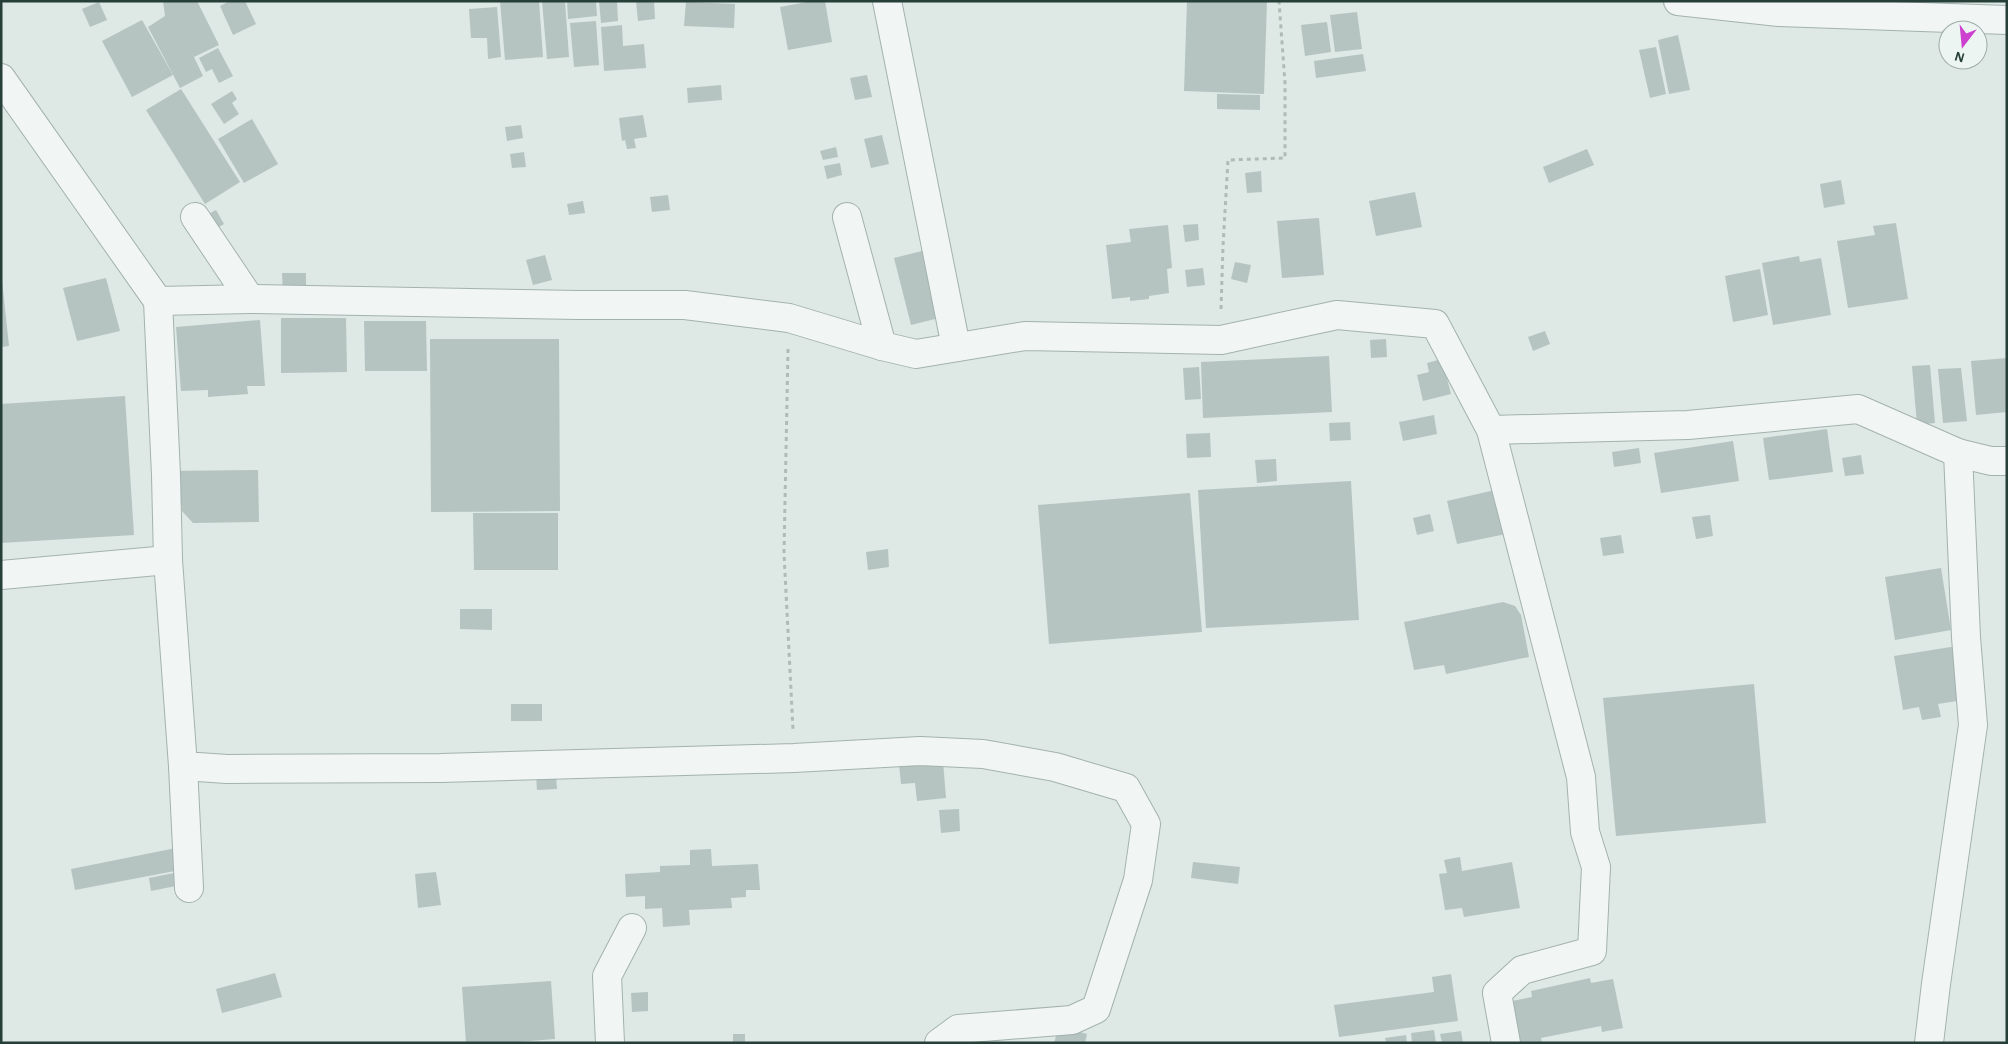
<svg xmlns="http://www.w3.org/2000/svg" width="2008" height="1044" font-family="'Alegreya Sans',sans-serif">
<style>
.building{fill:#b5c4c1}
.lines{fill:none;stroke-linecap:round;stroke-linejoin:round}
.minor-casing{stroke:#a3b2ae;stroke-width:30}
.path{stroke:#b0bbb9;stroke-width:3;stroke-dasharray:4 4;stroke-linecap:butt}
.minor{stroke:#f1f6f5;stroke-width:28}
</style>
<rect width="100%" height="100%" fill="#dee8e5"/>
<!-- building -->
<g class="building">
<path d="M 163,1 L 197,1 L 219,45 L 194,57 L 203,76 L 180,88 L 148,27 L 165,16 Z"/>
<path d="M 230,1 L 245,1 L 256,24 L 233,35 L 220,6 Z"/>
<path d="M 500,1 L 539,1 L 543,57 L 505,60 Z"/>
<path d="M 542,1 L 565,1 L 569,57 L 547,59 Z"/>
<path d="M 567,1 L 596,1 L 597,16 L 568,19 Z"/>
<path d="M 599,1 L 617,1 L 618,21 L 601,23 Z"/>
<path d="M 636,1 L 654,1 L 655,19 L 638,21 Z"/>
<path d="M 812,1 L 825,1 L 832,42 L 788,50 L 780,7 Z"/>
<path d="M 1187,1 L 1267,1 L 1264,94 L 1184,91 Z"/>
<path d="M 99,2 L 107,20 L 90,27 L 82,9 Z"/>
<path d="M 686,2 L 735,4 L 734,28 L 684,26 Z"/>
<path d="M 497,7 L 501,57 L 488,59 L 487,38 L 471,38 L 469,9 Z"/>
<path d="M 1357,12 L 1362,49 L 1335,52 L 1330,15 Z"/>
<path d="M 142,20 L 173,75 L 132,97 L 102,41 Z"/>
<path d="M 596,21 L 599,65 L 574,67 L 570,23 Z"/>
<path d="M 1327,22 L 1331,52 L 1305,56 L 1301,25 Z"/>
<path d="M 622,25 L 623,46 L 644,44 L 646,68 L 604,71 L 601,27 Z"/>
<path d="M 1678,35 L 1690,90 L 1669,94 L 1658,40 Z"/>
<path d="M 1656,47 L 1666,94 L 1650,98 L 1639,50 Z"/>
<path d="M 218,48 L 233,76 L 219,83 L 212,69 L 206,72 L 199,58 Z"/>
<path d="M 1363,54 L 1366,71 L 1316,78 L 1314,61 Z"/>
<path d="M 867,75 L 872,97 L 855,100 L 850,78 Z"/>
<path d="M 721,85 L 722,100 L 688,103 L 687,88 Z"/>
<path d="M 181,89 L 240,182 L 205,204 L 146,110 Z"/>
<path d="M 232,91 L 237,99 L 232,103 L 239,114 L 224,124 L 211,104 Z"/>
<path d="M 1217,94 L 1260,95 L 1260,110 L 1217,109 Z"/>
<path d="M 643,115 L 647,137 L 634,139 L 636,148 L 627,149 L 625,140 L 622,141 L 619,118 Z"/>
<path d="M 252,119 L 278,164 L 244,183 L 218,139 Z"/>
<path d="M 521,125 L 523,138 L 507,141 L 505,127 Z"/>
<path d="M 882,135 L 889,164 L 871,168 L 864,139 Z"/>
<path d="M 836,147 L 838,157 L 823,160 L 820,151 Z"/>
<path d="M 1587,149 L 1594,165 L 1549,183 L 1543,167 Z"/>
<path d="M 524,152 L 526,167 L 512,168 L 510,154 Z"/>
<path d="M 840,163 L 842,175 L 827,179 L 824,166 Z"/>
<path d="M 1261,171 L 1262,192 L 1247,193 L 1245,173 Z"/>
<path d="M 1841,180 L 1845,204 L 1824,208 L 1820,184 Z"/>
<path d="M 1415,192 L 1422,227 L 1376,236 L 1369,201 Z"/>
<path d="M 668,195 L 670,210 L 652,212 L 650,197 Z"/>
<path d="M 583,201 L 585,213 L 569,215 L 567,204 Z"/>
<path d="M 216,210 L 224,224 L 212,231 L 203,217 Z"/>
<path d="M 1319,218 L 1324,275 L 1282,278 L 1277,221 Z"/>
<path d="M 1896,223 L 1908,299 L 1848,308 L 1837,241 L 1875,235 L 1873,226 Z"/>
<path d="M 1198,224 L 1199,240 L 1185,242 L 1183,225 Z"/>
<path d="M 1168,225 L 1172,268 L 1167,269 L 1169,293 L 1149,296 L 1149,299 L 1130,301 L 1130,297 L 1112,299 L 1106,245 L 1131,242 L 1129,229 Z"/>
<path d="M 930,249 L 947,316 L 911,325 L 894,258 Z"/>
<path d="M 545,255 L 552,280 L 533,285 L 526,260 Z"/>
<path d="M 1799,256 L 1800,262 L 1821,258 L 1831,315 L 1773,325 L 1762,263 Z"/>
<path d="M 1235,262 L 1251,265 L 1247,283 L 1231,279 Z"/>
<path d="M 1203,268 L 1205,285 L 1187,287 L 1185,270 Z"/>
<path d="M 1760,269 L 1768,315 L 1733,322 L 1725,276 Z"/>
<path d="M 1,271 L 9,346 L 1,347 Z"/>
<path d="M 282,273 L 306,273 L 306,292 L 283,292 Z"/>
<path d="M 106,278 L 120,331 L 77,341 L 63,288 Z"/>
<path d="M 281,318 L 346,318 L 347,372 L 281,373 Z"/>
<path d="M 260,320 L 265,386 L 247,386 L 248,394 L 208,397 L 208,390 L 181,391 L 176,327 Z"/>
<path d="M 364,321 L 426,321 L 427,371 L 365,371 Z"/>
<path d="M 1545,331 L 1550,344 L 1533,351 L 1528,337 Z"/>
<path d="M 430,339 L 559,339 L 560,511 L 431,512 Z"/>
<path d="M 1386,339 L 1387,357 L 1371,358 L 1370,340 Z"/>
<path d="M 1329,356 L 1332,412 L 1203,418 L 1201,362 Z"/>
<path d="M 2007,358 L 2007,412 L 1976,415 L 1971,361 Z"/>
<path d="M 1442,359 L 1451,394 L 1423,401 L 1417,375 L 1429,372 L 1427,363 Z"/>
<path d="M 1930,365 L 1935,423 L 1917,425 L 1912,366 Z"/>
<path d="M 1199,367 L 1201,399 L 1185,400 L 1183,368 Z"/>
<path d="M 1961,368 L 1967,421 L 1943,423 L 1938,369 Z"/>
<path d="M 125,396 L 134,535 L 1,543 L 1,404 Z"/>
<path d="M 1434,415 L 1437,434 L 1403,441 L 1399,422 Z"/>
<path d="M 1350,422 L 1351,440 L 1330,441 L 1329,423 Z"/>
<path d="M 1827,429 L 1833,472 L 1769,480 L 1763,438 Z"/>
<path d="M 1210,433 L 1211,457 L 1187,458 L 1186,434 Z"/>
<path d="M 1733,441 L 1739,481 L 1661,493 L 1654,453 Z"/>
<path d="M 1639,448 L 1641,463 L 1614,467 L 1612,452 Z"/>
<path d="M 1861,455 L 1864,474 L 1845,476 L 1842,458 Z"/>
<path d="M 1276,459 L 1277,481 L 1257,483 L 1255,460 Z"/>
<path d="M 258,470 L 259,522 L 193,523 L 182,511 L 182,505 L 167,505 L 166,471 Z"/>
<path d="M 1351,481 L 1359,620 L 1206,628 L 1198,490 Z"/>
<path d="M 1495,490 L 1506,534 L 1457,544 L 1447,501 Z"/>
<path d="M 1190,493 L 1202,632 L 1049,644 L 1038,505 Z"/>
<path d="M 473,513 L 558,513 L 558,570 L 474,570 Z"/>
<path d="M 1430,514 L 1434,531 L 1417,535 L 1413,518 Z"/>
<path d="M 1710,515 L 1713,536 L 1696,539 L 1692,517 Z"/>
<path d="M 1621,535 L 1624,553 L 1603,556 L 1600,538 Z"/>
<path d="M 888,549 L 889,567 L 868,570 L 866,552 Z"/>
<path d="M 1941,568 L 1951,630 L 1895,640 L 1885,577 Z"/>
<path d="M 1503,602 L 1515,606 L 1521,615 L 1529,657 L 1446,674 L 1444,665 L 1414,670 L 1404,622 Z"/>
<path d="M 460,609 L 492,609 L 492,630 L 460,629 Z"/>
<path d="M 1957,646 L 1965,692 L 1956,693 L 1957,701 L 1938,704 L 1941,717 L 1922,720 L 1919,707 L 1903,710 L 1894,656 Z"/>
<path d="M 1754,684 L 1766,823 L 1616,836 L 1603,698 Z"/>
<rect x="511" y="704" width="31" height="17"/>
<path d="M 943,761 L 946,798 L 917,801 L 915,783 L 901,784 L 899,764 Z"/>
<path d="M 556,775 L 557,789 L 537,790 L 536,776 Z"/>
<path d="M 959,809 L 960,831 L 941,833 L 939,810 Z"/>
<path d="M 176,848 L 180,870 L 75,890 L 71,869 Z"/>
<path d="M 711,849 L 712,866 L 758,864 L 760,890 L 746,890 L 746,897 L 731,898 L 732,908 L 689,910 L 690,925 L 663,927 L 662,908 L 645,909 L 645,896 L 626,897 L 625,874 L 660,872 L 660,866 L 690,865 L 690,850 Z"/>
<path d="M 1460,857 L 1462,871 L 1512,862 L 1520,908 L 1464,917 L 1462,908 L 1445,910 L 1439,874 L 1447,873 L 1444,860 Z"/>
<path d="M 1193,862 L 1240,867 L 1238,884 L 1191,878 Z"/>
<path d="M 179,872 L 181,885 L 151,891 L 149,878 Z"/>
<path d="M 436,872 L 441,905 L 418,908 L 415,874 Z"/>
<path d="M 275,973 L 282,997 L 222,1013 L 216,989 Z"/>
<path d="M 1451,974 L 1458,1021 L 1339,1037 L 1334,1005 L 1434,992 L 1432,977 Z"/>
<path d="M 1590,978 L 1591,983 L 1613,979 L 1623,1028 L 1602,1032 L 1601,1026 L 1541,1038 L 1542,1043 L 1521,1043 L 1512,1001 L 1532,997 L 1531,991 Z"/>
<path d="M 551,981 L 555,1039 L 505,1043 L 466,1043 L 462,987 Z"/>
<path d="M 648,992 L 648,1011 L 632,1012 L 631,993 Z"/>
<path d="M 1059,1026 L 1087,1034 L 1085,1043 L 1054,1043 Z"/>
<path d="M 1434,1030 L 1436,1043 L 1412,1043 L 1411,1033 Z"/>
<path d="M 1461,1031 L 1463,1043 L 1442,1043 L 1440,1034 Z"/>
<rect x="733" y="1034" width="12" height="9"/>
<path d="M 1406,1035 L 1407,1043 L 1386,1043 L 1385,1038 Z"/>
</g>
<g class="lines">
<!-- minor casing -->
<g class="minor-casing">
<g id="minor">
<path d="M 887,1 L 956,347"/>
<path d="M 1678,1 L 1779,12 L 2007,20"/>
<path d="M 1,78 L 158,301 L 166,475 L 168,560 L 183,766 L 227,769 L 441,768 L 794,758 L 920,751 L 983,754 L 1055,767 L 1126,788 L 1146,824 L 1138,880 L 1096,1009 L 1072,1020 L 958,1029 L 939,1043"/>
<path d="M 195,217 L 250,299"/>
<path d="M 847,217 L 882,346"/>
<path d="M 158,301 L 250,299 L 578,305 L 685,305 L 789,318 L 882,346 L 916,354 L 1025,336 L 1221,340 L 1337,315 L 1435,324 L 1491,430 L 1581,777 L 1585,832 L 1596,867 L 1592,951 L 1522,970 L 1497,993 L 1506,1043"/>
<path d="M 1491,430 L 1688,425 L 1858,409 L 1958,453 L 1966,637 L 1973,725 L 1936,984 L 1929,1043"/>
<path d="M 1958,453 L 1991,461 L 2007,461"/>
<path d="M 1,575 L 168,560"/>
<path d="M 183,766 L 189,888"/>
<path d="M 610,1043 L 607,976 L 632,928"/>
</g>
</g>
<!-- path -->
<g class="path">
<path d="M 1221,309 L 1223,246 L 1228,160 L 1285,158 L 1285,83 L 1279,1"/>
<path d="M 788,349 L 784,553 L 793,730"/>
</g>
<!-- minor -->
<use href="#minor" class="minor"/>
</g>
<!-- border -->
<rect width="2008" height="1044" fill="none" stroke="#273f39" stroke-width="5"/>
<!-- north arrow -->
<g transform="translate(1963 45) rotate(196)"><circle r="24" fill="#edf5f3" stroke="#9eaca9"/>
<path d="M0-4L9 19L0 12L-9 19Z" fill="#cd41cf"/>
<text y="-8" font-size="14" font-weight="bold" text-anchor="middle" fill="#273f39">N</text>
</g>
</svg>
